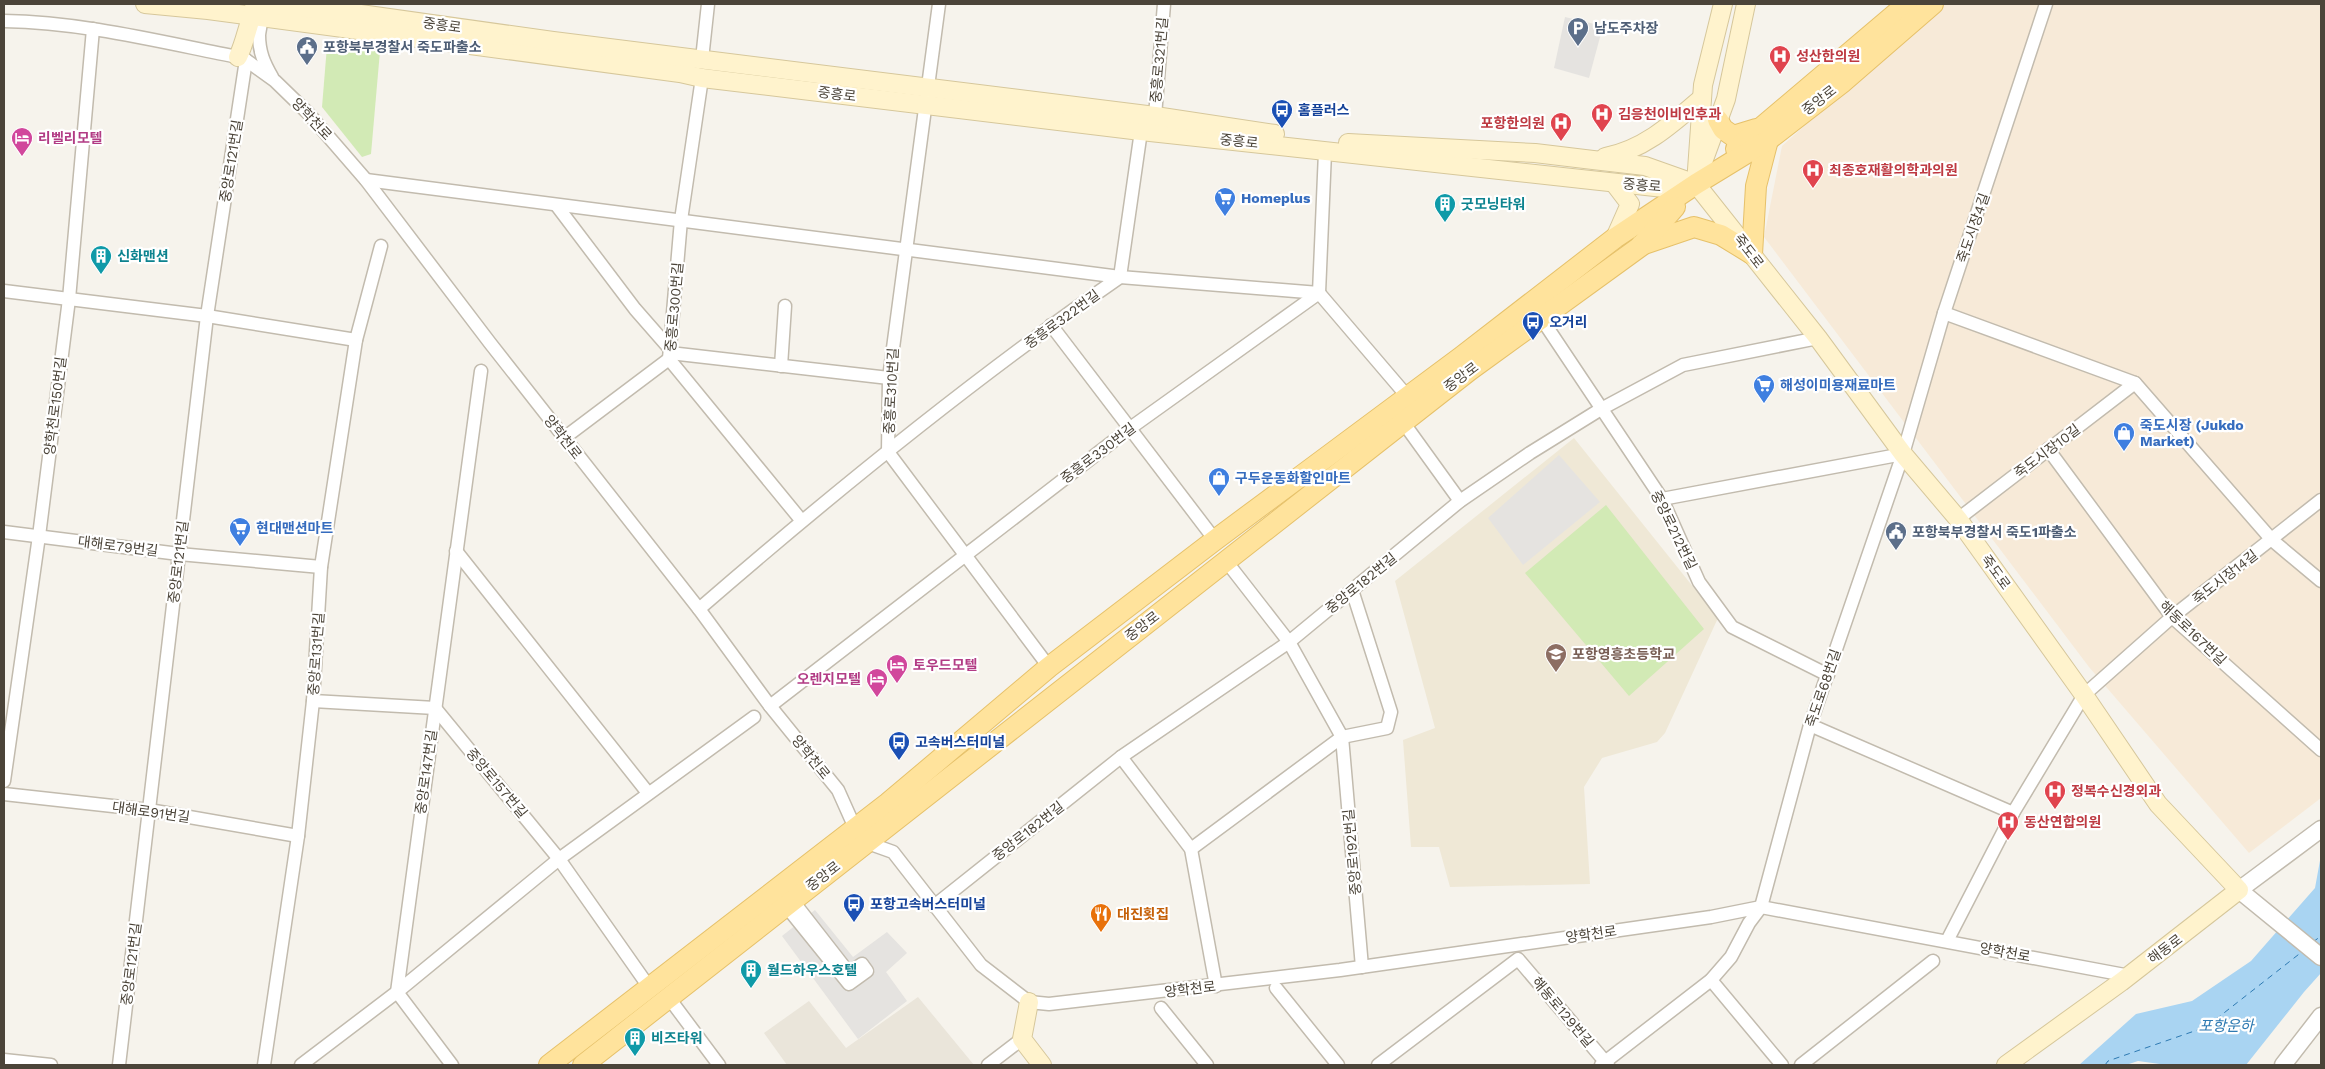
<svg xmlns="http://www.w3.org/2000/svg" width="2325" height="1069" font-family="'Work Sans','Noto Sans KR',sans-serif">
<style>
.residential{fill:#eae5da}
.commercial{fill:#f7ead8}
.education{fill:#efe8d6}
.green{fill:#d2eab5}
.parking{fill:#e5e3e0}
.water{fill:#a9d4f2}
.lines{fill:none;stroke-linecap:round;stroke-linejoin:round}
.ferry{stroke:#2e7ab2;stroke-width:1;stroke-dasharray:6 5;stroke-linecap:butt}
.minor-casing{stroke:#c2bbae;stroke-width:15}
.tertiary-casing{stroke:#c2bbae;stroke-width:19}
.secondary-casing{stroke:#d6c79b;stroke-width:20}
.primary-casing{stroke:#e6c16a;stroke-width:22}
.minor{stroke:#fff;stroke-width:12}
.tertiary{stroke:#fff;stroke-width:16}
.secondary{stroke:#fff3cd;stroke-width:18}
.primary{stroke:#ffe39c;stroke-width:20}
.labels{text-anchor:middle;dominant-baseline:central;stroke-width:4.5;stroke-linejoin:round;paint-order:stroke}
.street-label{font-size:14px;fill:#4b4439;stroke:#fff}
.service-label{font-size:14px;font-weight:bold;fill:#4e5e75;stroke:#fff;text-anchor:start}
.health-label{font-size:14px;font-weight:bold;fill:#be3a42;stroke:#fff;text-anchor:start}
.transit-label{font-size:14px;font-weight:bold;fill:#164399;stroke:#fff;text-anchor:start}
.hotel-label{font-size:14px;font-weight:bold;fill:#b23c85;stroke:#fff;text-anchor:start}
.shop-label{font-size:14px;font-weight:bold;fill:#366cbe;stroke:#fff;text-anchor:start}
.culture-label{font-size:14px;font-weight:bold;fill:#0d838f;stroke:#fff;text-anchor:start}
.education-label{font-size:14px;font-weight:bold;fill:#785e54;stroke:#fff;text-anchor:start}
.food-label{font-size:14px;font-weight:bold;fill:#c56008;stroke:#fff;text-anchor:start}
.water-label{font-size:15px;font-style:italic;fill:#2e7ab2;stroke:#fff}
</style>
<rect width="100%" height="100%" fill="#f6f3ec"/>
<!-- residential -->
<path class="residential" d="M 918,997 L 974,1065 L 787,1065 L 764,1033 L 809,1001 L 846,1048 Z"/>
<!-- commercial -->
<path class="commercial" d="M 1939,4 L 2321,4 L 2321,798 L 2249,853 L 2089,667 L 1764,237 L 1782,146 Z"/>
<!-- education -->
<path class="education" d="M 1574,438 L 1718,618 L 1665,733 L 1657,742 L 1602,758 L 1584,787 L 1590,884 L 1450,887 L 1439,847 L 1411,847 L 1403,740 L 1435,728 L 1395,581 Z"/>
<!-- green -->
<g class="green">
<path d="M 327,46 L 380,51 L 371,154 L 362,157 L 322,107 Z"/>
<path d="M 1606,505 L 1704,629 L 1629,696 L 1525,573 Z"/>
</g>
<!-- parking -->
<g class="parking">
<path d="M 1565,17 L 1603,26 L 1589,78 L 1554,68 Z"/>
<path d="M 1559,455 L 1600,502 L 1523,565 L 1488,518 Z"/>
<path d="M 815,910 L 853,957 L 887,932 L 907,953 L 886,972 L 907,1001 L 858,1039 L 782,936 Z"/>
</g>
<!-- water -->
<path class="water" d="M 2321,855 L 2321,973 L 2304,992 L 2246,1065 L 2167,1065 L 2138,1061 L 2126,1065 L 2079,1065 L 2136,1014 L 2192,1001 L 2251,961 L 2315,888 Z"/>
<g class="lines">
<!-- ferry -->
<g class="ferry">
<path d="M 2313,942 L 2321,936"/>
<path d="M 2105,1065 L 2108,1061 L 2206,1027 L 2303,951"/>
</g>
<!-- minor casing -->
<g class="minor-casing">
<g id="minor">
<path d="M 260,11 C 263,19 260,26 259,35 C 259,52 264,63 272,77"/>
<path d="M 4,21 C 82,22 161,42 238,57 L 246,60 L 275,81 L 308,113 L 366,180 L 490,343 L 699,609 L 770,706 L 838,790 L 855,828 L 865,842 L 893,852 L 981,965 L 1029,1002 L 1049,1004 L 1340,970 L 1711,917 L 1761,907 L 2130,976"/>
<path d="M 702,59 L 708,4"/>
<path d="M 702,78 L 681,220 L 669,359 L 801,520"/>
<path d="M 1155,116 L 1164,4"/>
<path d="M 366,180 L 1120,277 L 1319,293 L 1407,396"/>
<path d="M 557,206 L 635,309 L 670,349"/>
<path d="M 4,291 L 207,316 L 356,340"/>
<path d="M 1319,293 L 1325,152"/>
<path d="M 1944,313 L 2135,383 L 2272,540 L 2321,581"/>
<path d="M 1541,318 L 1662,499 L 1699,582 L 1732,627 L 1828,675"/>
<path d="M 1051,325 L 1215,540"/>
<path d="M 670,353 L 889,378"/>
<path d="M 781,366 L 785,306"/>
<path d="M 1403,422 L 1460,501"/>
<path d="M 564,438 L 669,359"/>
<path d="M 2048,449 L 2172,617 L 2321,750"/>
<path d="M 888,452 L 889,378 L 939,4"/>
<path d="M 888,452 L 1049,667"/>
<path d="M 1662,499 L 1903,454"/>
<path d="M 1958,519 L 2135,383"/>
<path d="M 4,532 L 179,554 L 321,567"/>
<path d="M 456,551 L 648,793"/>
<path d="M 1226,561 L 1289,642 L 1342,737 L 1362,967"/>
<path d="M 699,609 C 834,492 973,379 1120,277 L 1141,131"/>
<path d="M 313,701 L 435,708 L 559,859 L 649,987"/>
<path d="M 770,706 L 1129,429 L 1319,293"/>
<path d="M 1810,725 L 2013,813"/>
<path d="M 1121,757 L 1191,849 L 1216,986"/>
<path d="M 4,781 L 39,536 L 69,299 L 93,29"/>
<path d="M 4,794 L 149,810 L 298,836"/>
<path d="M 1191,849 L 1342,737 L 1387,728 L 1391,712 L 1352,590"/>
<path d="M 786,906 L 849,984 L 867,971 L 862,964 L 849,973 L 789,896"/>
<path d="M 934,906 L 1121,757 L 1289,642 L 1460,501 L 1530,453 L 1601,409 L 1683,365 L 1818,338"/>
<path d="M 1947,941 L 2013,813 L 2084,695 L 2172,617 L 2321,500"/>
<path d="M 1711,980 L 1782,1065"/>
<path d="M 1276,988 L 1338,1065"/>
<path d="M 669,998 L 719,1065"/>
<path d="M 1161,1008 L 1207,1065"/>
<path d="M 4,1060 L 51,1065"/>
<path d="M 119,1065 L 207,316 L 246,60"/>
<path d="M 264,1065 L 298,836 L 313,701 L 321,567 L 356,340 L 381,246"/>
<path d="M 301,1065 L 397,992 L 559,859 L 754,717"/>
<path d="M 452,1065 L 397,992 L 481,371"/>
<path d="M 988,1065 L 1022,1039"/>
<path d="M 1378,1065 L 1518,959 L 1608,1065"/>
<path d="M 1601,1065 L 1711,980 L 1731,957 L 1749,923 L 1761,907 L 1810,725 L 1903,454 L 1944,313 L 2046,4"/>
<path d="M 1801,1065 L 1933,961"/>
</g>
</g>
<!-- tertiary casing -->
<g class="tertiary-casing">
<g id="tertiary">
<path d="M 2321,829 L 2239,890 L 2321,957"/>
<path d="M 2283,1065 L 2321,1016"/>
</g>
</g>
<!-- secondary casing -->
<g class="secondary-casing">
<g id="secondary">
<path d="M 145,4 L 208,10 L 680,73 L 702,78 L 1141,131 L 1664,188 L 1696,184"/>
<path d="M 254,4 L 332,10 L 553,41 L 1155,116 L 1275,134"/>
<path d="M 1723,4 L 1703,85 L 1696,184 L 1818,338 L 1903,454 L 1958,519 L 2084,695 L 2158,804 L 2239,890 L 2121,982 L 2006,1065"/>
<path d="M 238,57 C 246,40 248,22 256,6"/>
<path d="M 1348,143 L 1535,153 L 1593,160 L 1645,166 L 1693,183"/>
<path d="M 1605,157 C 1644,150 1673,123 1702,98"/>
<path d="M 1703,162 L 1726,99 L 1746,4"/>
<path d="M 1614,183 L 1630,204 L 1615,238"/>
<path d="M 1029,1002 L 1022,1039 L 1042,1065"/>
</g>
</g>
<!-- primary casing -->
<g class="primary-casing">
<g id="primary">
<path d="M 1718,120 L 1723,129 L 1733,136 L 1756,129"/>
<path d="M 1736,149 L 1907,4"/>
<path d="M 1641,245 L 1694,227 L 1721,235 L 1752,254"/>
<path d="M 1752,254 L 1756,186 L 1768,140"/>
<path d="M 549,1065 L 888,803 L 1049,667 L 1215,540 L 1461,357 L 1615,238 L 1696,184 L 1768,140 L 1843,82 L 1933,4"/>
<path d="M 583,1065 L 1470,370 L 1641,246 L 1675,207"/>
</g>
</g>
<!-- minor -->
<use href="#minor" class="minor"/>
<!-- tertiary -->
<use href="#tertiary" class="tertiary"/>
<!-- secondary -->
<use href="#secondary" class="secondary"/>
<!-- primary -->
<use href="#primary" class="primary"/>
</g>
<!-- icons -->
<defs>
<g id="parking-pin" transform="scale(1.125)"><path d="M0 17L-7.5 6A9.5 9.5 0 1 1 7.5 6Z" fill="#5c6f8a" stroke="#fff"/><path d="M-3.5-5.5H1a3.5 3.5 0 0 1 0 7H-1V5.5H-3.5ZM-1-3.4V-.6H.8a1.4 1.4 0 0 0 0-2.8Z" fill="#fff"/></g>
<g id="civic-pin" transform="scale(1.125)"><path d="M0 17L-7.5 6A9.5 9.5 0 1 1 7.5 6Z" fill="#5c6f8a" stroke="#fff"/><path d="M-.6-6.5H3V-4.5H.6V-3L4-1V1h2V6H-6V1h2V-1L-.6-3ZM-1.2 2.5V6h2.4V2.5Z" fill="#fff"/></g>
<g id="hospital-pin" transform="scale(1.125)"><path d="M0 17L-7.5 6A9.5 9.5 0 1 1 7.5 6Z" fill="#e0444e" stroke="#fff"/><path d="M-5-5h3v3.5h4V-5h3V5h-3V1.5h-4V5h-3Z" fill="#fff"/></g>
<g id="bus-pin" transform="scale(1.125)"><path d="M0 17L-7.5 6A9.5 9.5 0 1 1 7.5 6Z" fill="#1a4fb4" stroke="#fff"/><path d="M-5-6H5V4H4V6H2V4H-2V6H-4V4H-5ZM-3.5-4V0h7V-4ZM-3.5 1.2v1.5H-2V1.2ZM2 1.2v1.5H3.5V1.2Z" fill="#fff"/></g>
<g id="hotel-pin" transform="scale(1.125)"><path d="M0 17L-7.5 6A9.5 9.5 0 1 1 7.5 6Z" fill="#d1479c" stroke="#fff"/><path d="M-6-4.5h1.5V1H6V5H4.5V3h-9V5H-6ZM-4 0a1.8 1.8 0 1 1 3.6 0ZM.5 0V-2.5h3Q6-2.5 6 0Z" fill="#fff"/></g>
<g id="supermarket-pin" transform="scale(1.125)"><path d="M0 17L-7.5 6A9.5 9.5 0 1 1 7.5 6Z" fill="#3f7fe0" stroke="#fff"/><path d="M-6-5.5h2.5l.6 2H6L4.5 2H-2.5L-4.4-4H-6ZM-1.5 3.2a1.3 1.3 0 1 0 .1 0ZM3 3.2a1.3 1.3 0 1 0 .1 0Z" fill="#fff"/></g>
<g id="building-pin" transform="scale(1.125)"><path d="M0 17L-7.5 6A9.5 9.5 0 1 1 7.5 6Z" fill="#0f9aa8" stroke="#fff"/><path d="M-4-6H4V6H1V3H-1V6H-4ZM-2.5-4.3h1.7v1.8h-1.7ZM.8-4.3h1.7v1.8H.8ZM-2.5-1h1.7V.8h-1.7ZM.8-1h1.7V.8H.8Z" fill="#fff"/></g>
<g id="shop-pin" transform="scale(1.125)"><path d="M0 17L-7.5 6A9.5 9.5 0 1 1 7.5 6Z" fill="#3f7fe0" stroke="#fff"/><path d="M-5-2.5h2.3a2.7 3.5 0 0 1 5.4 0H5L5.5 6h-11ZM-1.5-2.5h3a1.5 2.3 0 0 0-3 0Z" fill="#fff"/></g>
<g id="school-pin" transform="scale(1.125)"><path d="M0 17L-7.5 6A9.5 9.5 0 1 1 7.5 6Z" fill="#8d6e63" stroke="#fff"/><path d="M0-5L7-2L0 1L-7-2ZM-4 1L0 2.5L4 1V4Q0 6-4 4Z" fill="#fff"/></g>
<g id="restaurant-pin" transform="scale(1.125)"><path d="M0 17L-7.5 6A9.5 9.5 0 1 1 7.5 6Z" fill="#e8710a" stroke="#fff"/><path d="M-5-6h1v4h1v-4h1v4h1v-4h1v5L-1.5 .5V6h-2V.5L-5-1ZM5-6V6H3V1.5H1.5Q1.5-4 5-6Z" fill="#fff"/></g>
</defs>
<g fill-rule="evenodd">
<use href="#parking-pin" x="1578" y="28"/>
<use href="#civic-pin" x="307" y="47"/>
<use href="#hospital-pin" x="1780" y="56"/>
<use href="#bus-pin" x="1282" y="110"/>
<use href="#hospital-pin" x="1602" y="114"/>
<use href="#hospital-pin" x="1561" y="123"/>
<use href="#hotel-pin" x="22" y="138"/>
<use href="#hospital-pin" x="1813" y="170"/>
<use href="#supermarket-pin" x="1225" y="198"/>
<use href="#building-pin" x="1445" y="204"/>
<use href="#building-pin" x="101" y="256"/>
<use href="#bus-pin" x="1533" y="322"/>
<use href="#supermarket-pin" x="1764" y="385"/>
<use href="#shop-pin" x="2124" y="433"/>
<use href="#shop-pin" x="1219" y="478"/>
<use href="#supermarket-pin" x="240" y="528"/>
<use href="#civic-pin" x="1896" y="532"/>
<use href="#school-pin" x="1556" y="654"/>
<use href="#hotel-pin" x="897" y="665"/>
<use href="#hotel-pin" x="877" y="679"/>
<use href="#bus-pin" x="899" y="742"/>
<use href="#hospital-pin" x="2055" y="791"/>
<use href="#hospital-pin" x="2008" y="822"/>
<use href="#bus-pin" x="854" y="904"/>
<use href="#restaurant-pin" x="1101" y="914"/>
<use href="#building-pin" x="751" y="970"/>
<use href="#building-pin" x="635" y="1038"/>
</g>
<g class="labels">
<!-- street labels -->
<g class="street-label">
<text transform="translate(442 25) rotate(8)">중흥로</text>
<text transform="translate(1159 60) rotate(-85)">중흥로321번길</text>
<text transform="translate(837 94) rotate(7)">중흥로</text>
<text transform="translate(1819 100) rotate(-38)">중앙로</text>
<text transform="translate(312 119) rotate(47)">양학천로</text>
<text transform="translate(1239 141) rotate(6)">중흥로</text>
<text transform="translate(231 161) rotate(-81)">중앙로121번길</text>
<text transform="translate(1642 185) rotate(5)">중흥로</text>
<text transform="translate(1973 228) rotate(-71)">죽도시장4길</text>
<text transform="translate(1749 251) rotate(52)">죽도로</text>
<text transform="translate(674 307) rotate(-85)">중흥로300번길</text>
<text transform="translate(1062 319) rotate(-36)">중흥로322번길</text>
<text transform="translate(1461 377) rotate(-37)">중앙로</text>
<text transform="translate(891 391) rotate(-87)">중흥로310번길</text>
<text transform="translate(55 406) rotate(-83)">양학천로150번길</text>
<text transform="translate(563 437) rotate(52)">양학천로</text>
<text transform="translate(2047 451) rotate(-37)">죽도시장10길</text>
<text transform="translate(1098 453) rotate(-37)">중흥로330번길</text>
<text transform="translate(1674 530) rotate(64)">중앙로212번길</text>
<text transform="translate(118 546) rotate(7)">대해로79번길</text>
<text transform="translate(178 562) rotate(-83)">중앙로121번길</text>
<text transform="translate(1996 572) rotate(54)">죽도로</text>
<text transform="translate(2225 577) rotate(-38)">죽도시장14길</text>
<text transform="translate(1361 583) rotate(-39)">중앙로182번길</text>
<text transform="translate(1142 626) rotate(-38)">중앙로</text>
<text transform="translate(2193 633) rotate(44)">해동로167번길</text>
<text transform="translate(316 654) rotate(-86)">중앙로131번길</text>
<text transform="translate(1823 688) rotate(-71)">죽도로68번길</text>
<text transform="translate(811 757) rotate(51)">양학천로</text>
<text transform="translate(426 772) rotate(-82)">중앙로147번길</text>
<text transform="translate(497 783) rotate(50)">중앙로157번길</text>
<text transform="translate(151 812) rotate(8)">대해로91번길</text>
<text transform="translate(1028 831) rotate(-38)">중앙로182번길</text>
<text transform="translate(1352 852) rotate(-95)">중앙로192번길</text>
<text transform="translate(823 876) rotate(-38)">중앙로</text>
<text transform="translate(1591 934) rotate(-8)">양학천로</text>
<text transform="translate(2165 949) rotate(-37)">해동로</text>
<text transform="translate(2005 952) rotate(10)">양학천로</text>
<text transform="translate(131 964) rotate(-83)">중앙로121번길</text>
<text transform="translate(1190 989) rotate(-7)">양학천로</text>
<text transform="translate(1563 1012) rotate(50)">해동로129번길</text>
</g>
<!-- service labels -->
<g class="service-label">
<text x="1594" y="28">남도주차장</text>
<text x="323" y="47">포항북부경찰서 죽도파출소</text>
<text x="1912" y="532">포항북부경찰서 죽도1파출소</text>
</g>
<!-- health labels -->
<g class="health-label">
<text x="1796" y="56">성산한의원</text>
<text x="1618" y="114">김응천이비인후과</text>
<text x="1545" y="123" text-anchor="end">포항한의원</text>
<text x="1829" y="170">최종호재활의학과의원</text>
<text x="2071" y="791">정복수신경외과</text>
<text x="2024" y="822">동산연합의원</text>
</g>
<!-- transit labels -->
<g class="transit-label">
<text x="1298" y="110">홈플러스</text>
<text x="1549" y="322">오거리</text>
<text x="915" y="742">고속버스터미널</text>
<text x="870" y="904">포항고속버스터미널</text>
</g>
<!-- hotel labels -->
<g class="hotel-label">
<text x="38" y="138">리벨리모텔</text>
<text x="913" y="665">토우드모텔</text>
<text x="861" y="679" text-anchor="end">오렌지모텔</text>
</g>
<!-- shop labels -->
<g class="shop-label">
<text x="1241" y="198">Homeplus</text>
<text x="1780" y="385">해성이미용재료마트</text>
<text x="2140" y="425">죽도시장 (Jukdo<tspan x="2140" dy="16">Market)</tspan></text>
<text x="1235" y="478">구두운동화할인마트</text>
<text x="256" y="528">현대맨션마트</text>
</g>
<!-- culture labels -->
<g class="culture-label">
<text x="1461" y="204">굿모닝타워</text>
<text x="117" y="256">신화맨션</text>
<text x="767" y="970">월드하우스호텔</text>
<text x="651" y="1038">비즈타워</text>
</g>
<!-- education labels -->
<g class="education-label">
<text x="1572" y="654">포항영흥초등학교</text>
</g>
<!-- food labels -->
<g class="food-label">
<text x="1117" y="914">대진횟집</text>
</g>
<!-- water labels -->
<g class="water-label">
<text x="2226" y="1026">포항운하</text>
</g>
</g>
<!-- border -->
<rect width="2325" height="1069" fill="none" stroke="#4b4439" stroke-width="10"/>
</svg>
